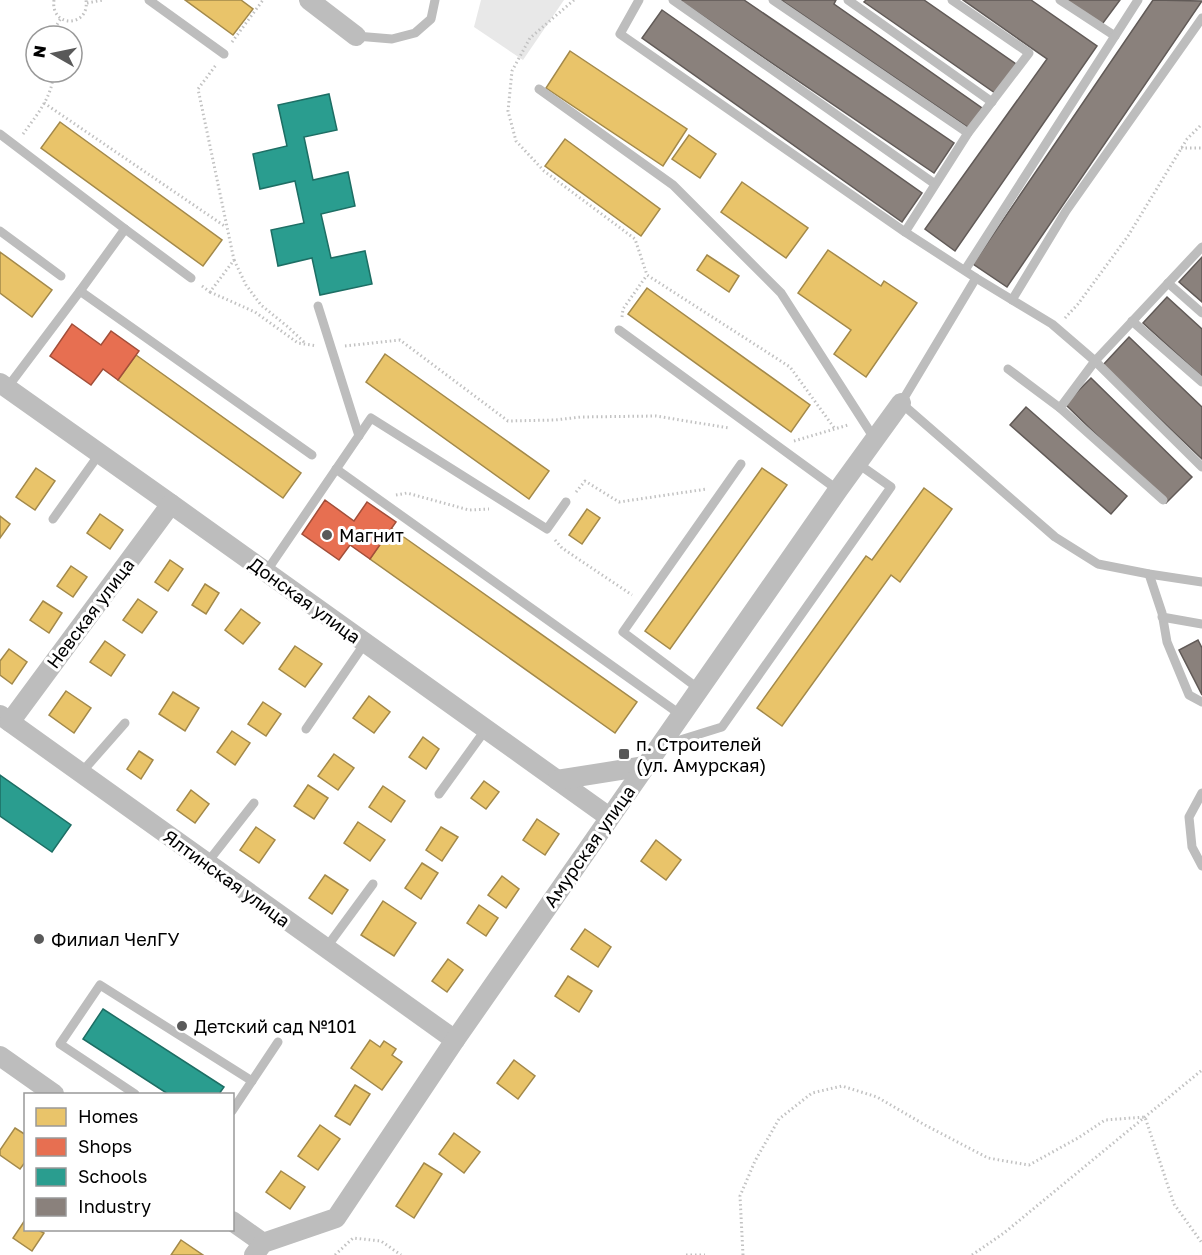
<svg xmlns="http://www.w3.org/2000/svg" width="1202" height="1255" font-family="'Golos Text',sans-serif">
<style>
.green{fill:#e8e8e8}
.homes{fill:#e9c46a;stroke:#a3894a;stroke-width:1.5}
.shops{fill:#e76f51;stroke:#a24e39;stroke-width:1.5}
.schools{fill:#2a9d8f;stroke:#1d6e64;stroke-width:1.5}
.industry{fill:#8a817c;stroke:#615a57;stroke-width:1.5}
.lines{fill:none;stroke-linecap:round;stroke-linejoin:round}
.path{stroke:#c2c2c2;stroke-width:3;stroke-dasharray:1.5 3;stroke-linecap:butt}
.lane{stroke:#bdbdbd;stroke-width:9}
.street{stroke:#bdbdbd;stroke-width:20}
.poi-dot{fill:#595959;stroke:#fff;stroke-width:2}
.labels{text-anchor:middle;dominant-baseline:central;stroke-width:6;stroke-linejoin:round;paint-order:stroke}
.poi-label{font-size:18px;fill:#000;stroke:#fff;text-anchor:start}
.street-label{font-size:18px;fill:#000;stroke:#fff}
</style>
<rect width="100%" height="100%" fill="#fff"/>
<!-- green -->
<path class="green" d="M 481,0 L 564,0 L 523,60 L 474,27 Z"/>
<!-- homes -->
<g class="homes">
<path d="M 185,0 L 241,0 L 253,9 L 233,35 Z"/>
<path d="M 570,51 L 687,129 L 663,166 L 546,88 Z"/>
<path d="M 60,122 L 222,240 L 203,266 L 41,148 Z"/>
<path d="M 689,135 L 716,154 L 700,178 L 672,159 Z"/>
<path d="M 565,139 L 660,209 L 641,236 L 545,166 Z"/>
<path d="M 742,182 L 808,228 L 786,258 L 721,212 Z"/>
<path d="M 828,250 L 881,286 L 884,281 L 917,303 L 866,377 L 834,354 L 851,330 L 798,293 Z"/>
<path d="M 0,252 L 52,290 L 32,317 L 0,293 Z"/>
<path d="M 707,255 L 739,276 L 729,292 L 697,270 Z"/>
<path d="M 647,288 L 810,405 L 791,432 L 628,314 Z"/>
<path d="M 385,354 L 549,471 L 529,499 L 366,382 Z"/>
<path d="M 136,355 L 301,473 L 283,498 L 118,380 Z"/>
<path d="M 36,468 L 55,481 L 35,510 L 16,497 Z"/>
<path d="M 762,468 L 787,485 L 670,649 L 645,631 Z"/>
<path d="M 924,488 L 952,509 L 900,582 L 891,575 L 782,726 L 757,708 L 866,556 L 872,560 Z"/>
<path d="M 587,509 L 600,518 L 582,544 L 569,535 Z"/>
<path d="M 100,514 L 123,530 L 110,549 L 87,533 Z"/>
<path d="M 0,516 L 10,524 L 0,538 Z"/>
<path d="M 391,528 L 637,702 L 615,733 L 370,559 Z"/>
<path d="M 170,560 L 183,569 L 168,591 L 155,582 Z"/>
<path d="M 71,566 L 87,577 L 73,597 L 57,586 Z"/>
<path d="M 205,584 L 219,593 L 206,614 L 192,605 Z"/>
<path d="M 138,599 L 157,612 L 142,633 L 123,620 Z"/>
<path d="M 43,601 L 62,613 L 49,633 L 30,620 Z"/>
<path d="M 241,609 L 260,623 L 243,644 L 225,630 Z"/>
<path d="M 105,641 L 125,655 L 111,676 L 90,662 Z"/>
<path d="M 295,646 L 322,664 L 305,687 L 279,669 Z"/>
<path d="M 9,649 L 27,662 L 12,684 L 0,675 L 0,661 Z"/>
<path d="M 66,691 L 91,708 L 74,733 L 49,715 Z"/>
<path d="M 173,692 L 199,708 L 185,731 L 159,714 Z"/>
<path d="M 369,696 L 390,712 L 374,733 L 353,718 Z"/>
<path d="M 263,702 L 281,714 L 266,736 L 248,724 Z"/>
<path d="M 232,731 L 250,743 L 235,765 L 217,752 Z"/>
<path d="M 423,737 L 439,749 L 426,769 L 409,757 Z"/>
<path d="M 139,751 L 153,760 L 141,779 L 127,769 Z"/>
<path d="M 334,754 L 354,768 L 338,790 L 318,776 Z"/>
<path d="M 484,781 L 499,792 L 486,809 L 471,798 Z"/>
<path d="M 308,785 L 328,798 L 314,819 L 294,806 Z"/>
<path d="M 383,786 L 405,801 L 391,822 L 369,807 Z"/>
<path d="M 191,790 L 209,804 L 195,823 L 177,810 Z"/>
<path d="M 537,819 L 559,834 L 545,855 L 523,840 Z"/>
<path d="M 358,822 L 385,840 L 370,861 L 344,843 Z"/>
<path d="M 256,827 L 275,840 L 259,863 L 240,850 Z"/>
<path d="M 441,827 L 458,837 L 442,861 L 426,850 Z"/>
<path d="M 656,840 L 681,860 L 666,880 L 641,861 Z"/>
<path d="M 422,863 L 438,873 L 421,899 L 405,888 Z"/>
<path d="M 325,875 L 348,890 L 332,914 L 309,898 Z"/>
<path d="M 502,876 L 519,889 L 506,908 L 488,895 Z"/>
<path d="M 383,901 L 416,923 L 394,956 L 361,935 Z"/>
<path d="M 479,905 L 498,918 L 486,936 L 467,923 Z"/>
<path d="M 585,929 L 611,947 L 598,967 L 571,949 Z"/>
<path d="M 448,959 L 463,970 L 447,992 L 432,981 Z"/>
<path d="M 568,976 L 592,991 L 579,1012 L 555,996 Z"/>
<path d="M 370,1040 L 380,1047 L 384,1041 L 396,1049 L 392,1055 L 402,1062 L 382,1090 L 351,1068 Z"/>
<path d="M 514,1060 L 535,1076 L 518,1099 L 497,1083 Z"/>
<path d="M 355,1085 L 370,1094 L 350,1125 L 335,1116 Z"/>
<path d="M 320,1125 L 340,1139 L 318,1170 L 298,1156 Z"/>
<path d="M 15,1128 L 26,1135 L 26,1161 L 20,1169 L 0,1155 L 0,1150 Z"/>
<path d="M 454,1133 L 480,1152 L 464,1173 L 439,1154 Z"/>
<path d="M 424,1163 L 442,1174 L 414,1218 L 396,1206 Z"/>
<path d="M 281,1171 L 305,1187 L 290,1209 L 266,1192 Z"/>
<path d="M 25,1220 L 26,1230 L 38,1230 L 44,1233 L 32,1251 L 13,1238 Z"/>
<path d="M 181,1240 L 203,1255 L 171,1255 Z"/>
</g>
<!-- shops -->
<g class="shops">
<path d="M 72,324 L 101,345 L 111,331 L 139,351 L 118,380 L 103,369 L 91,385 L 50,356 Z"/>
<path d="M 325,500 L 354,521 L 367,502 L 396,522 L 370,559 L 350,545 L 339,560 L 302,534 Z"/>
</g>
<!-- schools -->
<g class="schools">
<path d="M 329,94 L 337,130 L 304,137 L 313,180 L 348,172 L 355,206 L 321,214 L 331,258 L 365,251 L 372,284 L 320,295 L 312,258 L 278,266 L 271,230 L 304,223 L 295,181 L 260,189 L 253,154 L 287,146 L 278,105 Z"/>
<path d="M 0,775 L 71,825 L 52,852 L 0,816 Z"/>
<path d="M 103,1009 L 224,1087 L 219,1094 L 168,1094 L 83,1039 Z"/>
</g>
<!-- industry -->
<g class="industry">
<path d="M 679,0 L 744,0 L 954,143 L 934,173 Z"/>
<path d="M 781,0 L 836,0 L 834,4 L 982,108 L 969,128 Z"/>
<path d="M 866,0 L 924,0 L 1016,64 L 995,93 L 864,2 Z"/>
<path d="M 963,0 L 1031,0 L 1097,46 L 955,251 L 925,229 L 1047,59 Z"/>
<path d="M 1064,0 L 1120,0 L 1100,27 Z"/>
<path d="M 1153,0 L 1202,1 L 1007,287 L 973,264 Z"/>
<path d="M 662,10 L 922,193 L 902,222 L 642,38 Z"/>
<path d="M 1202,257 L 1202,302 L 1179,282 Z"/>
<path d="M 1167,297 L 1202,329 L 1202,377 L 1143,323 Z"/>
<path d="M 1129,337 L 1202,407 L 1202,459 L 1103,365 Z"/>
<path d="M 1091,378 L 1192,477 L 1166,503 L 1065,404 Z"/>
<path d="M 1026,407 L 1127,496 L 1111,514 L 1010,425 Z"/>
<path d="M 1198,640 L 1202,648 L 1202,695 L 1179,650 Z"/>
</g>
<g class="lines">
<!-- path -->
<g class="path">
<path d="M 54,0 C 50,28 90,28 86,0"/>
<path d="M 574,0 L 530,38 L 512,71 L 508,111 L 516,141 L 544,171 L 635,239 L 647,275 L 790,367 L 835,429"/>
<path d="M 87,3 L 103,0"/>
<path d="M 50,36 L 61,18"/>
<path d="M 232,42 L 263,0"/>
<path d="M 44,103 L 226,227"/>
<path d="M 23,134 C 36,116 54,95 53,72"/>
<path d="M 1181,148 L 1202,148"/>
<path d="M 234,260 L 246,285 L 261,305 L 288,327 L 305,343"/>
<path d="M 202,286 L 210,292 L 234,260 L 198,89 L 216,65"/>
<path d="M 210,292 L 255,312 L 298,343 L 317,346"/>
<path d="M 622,317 L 623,309 L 647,275"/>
<path d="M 1065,318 L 1078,304 L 1128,236 L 1187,139 L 1202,124"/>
<path d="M 345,346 L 400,340 L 508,421 L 555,420 L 581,417 L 656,416 L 729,428"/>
<path d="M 794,441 L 848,425"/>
<path d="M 576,492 L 585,481 L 619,502 L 707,489"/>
<path d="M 396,495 L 407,493 L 469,510 L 489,509"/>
<path d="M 555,540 L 562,548 L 632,595"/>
<path d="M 335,1255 L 353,1238 L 381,1241 L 401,1255"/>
<path d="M 686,1255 L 705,1255"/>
<path d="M 743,1255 L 740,1196 L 755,1161 L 779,1119 L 812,1093 L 842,1086 L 877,1097 L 925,1125 L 988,1158 L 1029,1165 L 1078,1138 L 1105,1120 L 1145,1117 L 1174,1204 L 1202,1243"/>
<path d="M 972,1255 L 1004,1233 L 1202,1070"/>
</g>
<!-- lane -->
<g class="lane">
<path d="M 149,0 L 224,54"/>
<path d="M 639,0 L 620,34 L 905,232 L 976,278 L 1052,324 L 1095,361 L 1202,467"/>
<path d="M 673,0 L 935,184"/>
<path d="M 773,0 L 968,133"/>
<path d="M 848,0 L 992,102"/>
<path d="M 1060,0 L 1115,36"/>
<path d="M 356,36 L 392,39 L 415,33 L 431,19 L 435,0"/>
<path d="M 539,89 L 673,185 L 781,293 L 874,438"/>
<path d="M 0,134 L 125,229 L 80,291"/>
<path d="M 125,229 L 191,278"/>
<path d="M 0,231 L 61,276"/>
<path d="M 905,232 L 968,133 L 1029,53 L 952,0"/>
<path d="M 965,270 L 1138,0"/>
<path d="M 976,278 L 901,403 L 1055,537 L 1098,564 L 1149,574 L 1202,582"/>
<path d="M 1168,283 L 1202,313"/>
<path d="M 1012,300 L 1066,211 L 1202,18"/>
<path d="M 318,306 L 359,436"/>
<path d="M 1132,321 L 1202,382"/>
<path d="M 619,330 L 838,490"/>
<path d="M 1008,369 L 1060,408 L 1163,500"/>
<path d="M 7,388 L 80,291 L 312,455"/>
<path d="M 1060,408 L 1095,361 L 1202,247"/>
<path d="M 336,469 L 681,715"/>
<path d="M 53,519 L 100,453"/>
<path d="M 266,572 L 371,418 L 547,529 L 566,502"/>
<path d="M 1149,574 L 1162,613 L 1167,642 L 1189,695 L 1202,702"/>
<path d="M 1162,617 L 1202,624"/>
<path d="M 699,689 L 623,632 L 741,464"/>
<path d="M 306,729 L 365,643"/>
<path d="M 664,745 L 722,727 L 891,487 L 857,463"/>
<path d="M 81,773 L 125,723"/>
<path d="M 1202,793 L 1189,817 L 1192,847 L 1202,866"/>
<path d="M 439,794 L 486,729"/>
<path d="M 207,863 L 254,803"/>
<path d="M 326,948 L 373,884"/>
<path d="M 135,1094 L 60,1044 L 100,985 L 252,1081"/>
<path d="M 232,1111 L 278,1042"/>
</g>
<!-- street -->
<g class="street">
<path d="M 309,0 L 356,36"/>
<path d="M 0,383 L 171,504 L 609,817"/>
<path d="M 0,715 L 455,1040"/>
<path d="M 10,722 L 171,504"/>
<path d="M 557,780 L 645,766"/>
<path d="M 0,1056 L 54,1094"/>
<path d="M 232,1221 L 263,1243"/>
<path d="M 254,1255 L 263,1243 L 336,1218 L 455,1040 L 838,490 L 901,403"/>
</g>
</g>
<!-- markers -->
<g class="poi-dot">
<circle cx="327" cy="535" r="6"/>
<rect x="618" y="748" width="12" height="12" rx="3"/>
<circle cx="39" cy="939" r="6"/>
<circle cx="182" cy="1026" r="6"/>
</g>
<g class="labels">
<!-- poi labels -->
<g class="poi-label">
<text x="339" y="535">Магнит</text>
<text x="636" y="744">п. Строителей<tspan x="636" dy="21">(ул. Амурская)</tspan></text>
<text x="51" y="939">Филиал ЧелГУ</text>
<text x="194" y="1026">Детский сад №101</text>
</g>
<!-- street labels -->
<g class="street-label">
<text transform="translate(305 600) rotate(36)">Донская улица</text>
<text transform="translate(90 613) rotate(-53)">Невская улица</text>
<text transform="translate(589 846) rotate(-55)">Амурская улица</text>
<text transform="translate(227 878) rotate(36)">Ялтинская улица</text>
</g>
</g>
<!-- legend -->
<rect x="24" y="1093" width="210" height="138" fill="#ffffff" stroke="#999999" stroke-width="1.5"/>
<rect x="36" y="1108" width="30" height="18" fill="#e9c46a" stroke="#999999" stroke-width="1.5"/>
<text x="78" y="1123" font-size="18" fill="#000000">Homes</text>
<rect x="36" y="1138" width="30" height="18" fill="#e76f51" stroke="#999999" stroke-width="1.5"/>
<text x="78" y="1153" font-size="18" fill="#000000">Shops</text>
<rect x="36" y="1168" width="30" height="18" fill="#2a9d8f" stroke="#999999" stroke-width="1.5"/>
<text x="78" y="1183" font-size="18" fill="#000000">Schools</text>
<rect x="36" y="1198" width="30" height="18" fill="#8a817c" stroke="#999999" stroke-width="1.5"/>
<text x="78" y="1213" font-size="18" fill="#000000">Industry</text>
<!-- north arrow -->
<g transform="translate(54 54) rotate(279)"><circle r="28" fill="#ffffff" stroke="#999999" stroke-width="1.5"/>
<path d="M0-4.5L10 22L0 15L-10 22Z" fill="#595959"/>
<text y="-9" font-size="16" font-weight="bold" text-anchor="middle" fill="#000000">N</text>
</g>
</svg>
